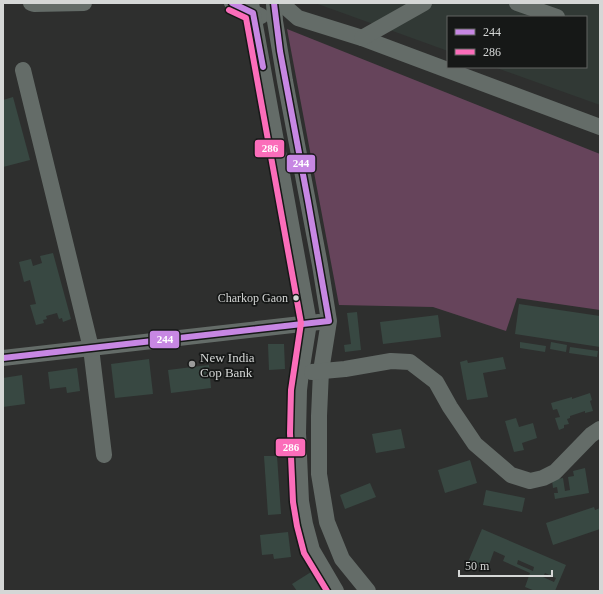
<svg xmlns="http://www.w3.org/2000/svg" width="603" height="594" font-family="'Times New Roman',serif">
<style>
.built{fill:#313935}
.green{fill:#66445b}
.building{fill:#384842;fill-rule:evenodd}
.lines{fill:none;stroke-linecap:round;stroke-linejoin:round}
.minor{stroke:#646c68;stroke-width:16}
.bus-1-casing{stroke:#161817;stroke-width:9}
.bus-2-casing{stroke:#161817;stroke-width:9}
.bus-1{stroke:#c787e3;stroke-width:6}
.bus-2{stroke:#fb6dba;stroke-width:6}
.bus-dot{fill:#d5d7d6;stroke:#161817;stroke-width:1.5}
.poi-dot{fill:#9b9c9b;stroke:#161817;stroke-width:1.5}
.labels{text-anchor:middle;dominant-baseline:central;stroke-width:3.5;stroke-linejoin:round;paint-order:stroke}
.bus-label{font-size:12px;fill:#d5d7d6;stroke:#161817;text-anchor:end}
.poi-label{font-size:13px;fill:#d5d7d6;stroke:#161817;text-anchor:start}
.line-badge{stroke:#161817;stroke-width:1.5}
.badge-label{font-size:11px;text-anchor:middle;font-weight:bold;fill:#fff}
</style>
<rect width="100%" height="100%" fill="#2e2f2e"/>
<!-- built -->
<path class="built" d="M 315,3 L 600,3 L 600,105 L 494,67 L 586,67 L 586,17 L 448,17 L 448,51 Z"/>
<!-- green -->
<path class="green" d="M 287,29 L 600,154 L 600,310 L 517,298 L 506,331 L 433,307 L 339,305 Z"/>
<!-- building -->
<g class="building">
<path d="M 13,97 L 30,160 L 3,167 L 3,100 Z"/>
<path d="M 53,253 L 71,319 L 63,322 L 62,318 L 59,319 L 57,313 L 46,316 L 47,319 L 43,320 L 44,323 L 36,325 L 30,305 L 36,304 L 30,280 L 24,282 L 19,262 L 31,259 L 33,266 L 42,263 L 40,256 Z"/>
<path d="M 519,304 L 600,316 L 600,347 L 515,334 Z"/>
<path d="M 357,312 L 361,350 L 345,352 L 344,345 L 351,344 L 347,313 Z"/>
<path d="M 438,315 L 441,337 L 383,344 L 380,322 Z"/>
<path d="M 520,342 L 546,346 L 545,352 L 520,348 Z"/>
<path d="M 551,342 L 567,345 L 566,352 L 550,349 Z"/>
<path d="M 268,344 L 284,344 L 285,369 L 269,370 Z"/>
<path d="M 570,347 L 598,351 L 597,357 L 569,353 Z"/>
<path d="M 503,357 L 506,369 L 483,373 L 488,397 L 467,400 L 460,362 L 467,360 L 468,363 Z"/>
<path d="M 149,359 L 153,394 L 115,398 L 111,364 Z"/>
<path d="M 209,365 L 211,388 L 171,393 L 168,370 Z"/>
<path d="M 77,368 L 80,391 L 67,393 L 66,387 L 50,389 L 48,372 Z"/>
<path d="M 22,375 L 25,404 L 3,407 L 3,378 Z"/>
<path d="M 590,393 L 592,400 L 590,401 L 593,411 L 585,413 L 585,411 L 570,416 L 570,418 L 567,419 L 569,424 L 564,425 L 564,428 L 559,430 L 555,418 L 560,417 L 557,409 L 553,410 L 551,403 L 572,397 L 572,399 Z"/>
<path d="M 516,418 L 519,427 L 533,423 L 537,438 L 522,443 L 524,450 L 514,452 L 505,421 Z"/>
<path d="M 401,429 L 405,448 L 376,453 L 372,434 Z"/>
<path d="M 264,456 L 277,456 L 281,514 L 268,515 Z"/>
<path d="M 470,460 L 477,483 L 445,493 L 438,470 Z"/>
<path d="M 585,468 L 589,493 L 555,499 L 554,493 L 558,493 L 557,487 L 553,488 L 552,480 L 563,478 L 565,491 L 570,490 L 568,477 L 574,476 L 573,471 Z"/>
<path d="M 370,483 L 376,497 L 345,509 L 340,495 Z"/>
<path d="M 486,490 L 525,498 L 522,512 L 483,505 Z"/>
<path d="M 594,507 L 595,510 L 600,508 L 600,529 L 553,545 L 546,523 Z"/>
<path d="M 482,529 L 566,565 L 555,591 L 535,591 L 525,587 L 530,573 L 503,561 L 505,556 L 494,551 L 487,570 L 468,562 ZM 518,560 L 534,567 L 533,571 L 517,564 ZM 545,573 L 556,578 L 554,582 L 543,577 Z"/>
<path d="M 288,532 L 291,557 L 274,559 L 273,554 L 262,555 L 260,535 Z"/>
<path d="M 311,572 L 322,590 L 297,591 L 292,584 Z"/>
</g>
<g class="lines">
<!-- minor -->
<g class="minor">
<path d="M 31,3 L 34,4 L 84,3"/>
<path d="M 232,3 L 261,16"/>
<path d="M 251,3 L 309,323 L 301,373 L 299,390 L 298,433 L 301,501 L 305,524 L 312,550 L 336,591"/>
<path d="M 274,3 L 275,21 L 285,81 L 320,265 L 329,321 L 321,371 L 319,416 L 319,474 L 327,522 L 342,559 L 368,591"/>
<path d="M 281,3 L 298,18 L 362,38 L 600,127"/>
<path d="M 517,3 L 557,17"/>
<path d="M 362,38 L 424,3"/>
<path d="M 23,70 L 91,348 L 104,455"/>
<path d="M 3,358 L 319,322"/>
<path d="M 312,372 L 345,369 L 391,361 L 410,362 L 436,382 L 450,407 L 475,444 L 511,475 L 530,481 L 543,478 L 555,472 L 591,435 L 600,429"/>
</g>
<!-- bus-1 casing -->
<g class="bus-1-casing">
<g id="bus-1">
<path d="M 232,3 L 253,13 L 263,67"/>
<path d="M 3,358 L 329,321 L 308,201 L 280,51 L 274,3"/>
</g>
</g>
<!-- bus-2 casing -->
<g class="bus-2-casing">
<path id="bus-2" d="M 229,10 L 246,18 L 301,323 L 291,390 L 290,433 L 293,502 L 297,526 L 304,553 L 327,591"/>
</g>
<!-- bus-1 -->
<use href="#bus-1" class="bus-1"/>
<!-- bus-2 -->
<use href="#bus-2" class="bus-2"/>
</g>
<!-- markers -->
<circle class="bus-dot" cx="296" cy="298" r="3.5"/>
<circle class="poi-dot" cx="192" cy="364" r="4"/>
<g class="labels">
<!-- bus labels -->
<g class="bus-label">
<text x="288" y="298">Charkop Gaon</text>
</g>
<!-- poi labels -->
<g class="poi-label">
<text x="200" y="357">New India<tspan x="200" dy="15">Cop Bank</tspan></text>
</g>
</g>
<g class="line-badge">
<rect x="254" y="139" width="31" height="19" rx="4" fill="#fb6dba"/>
<rect x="286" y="154" width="30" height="19" rx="4" fill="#c787e3"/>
<rect x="149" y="330" width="31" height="19" rx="4" fill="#c787e3"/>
<rect x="275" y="438" width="31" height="19" rx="4" fill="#fb6dba"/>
</g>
<g class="badge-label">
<text x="270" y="152">286</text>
<text x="301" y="167">244</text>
<text x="165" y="343">244</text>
<text x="291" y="451">286</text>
</g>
<!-- border -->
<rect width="603" height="594" fill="none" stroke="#d5d7d6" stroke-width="8"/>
<!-- legend -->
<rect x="447" y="16" width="140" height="52" fill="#161817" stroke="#626463"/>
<rect x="455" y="29" width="20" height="6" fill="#c787e3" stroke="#626463"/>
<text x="483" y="36" font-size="12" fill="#d5d7d6">244</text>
<rect x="455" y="49" width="20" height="6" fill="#fb6dba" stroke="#626463"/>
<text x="483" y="56" font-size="12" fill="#d5d7d6">286</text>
<!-- scale -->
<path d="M459 570v6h93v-6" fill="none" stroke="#d5d7d6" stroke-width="2"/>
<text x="465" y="570" font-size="12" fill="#d5d7d6" stroke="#161817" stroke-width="3" paint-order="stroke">50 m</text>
</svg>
